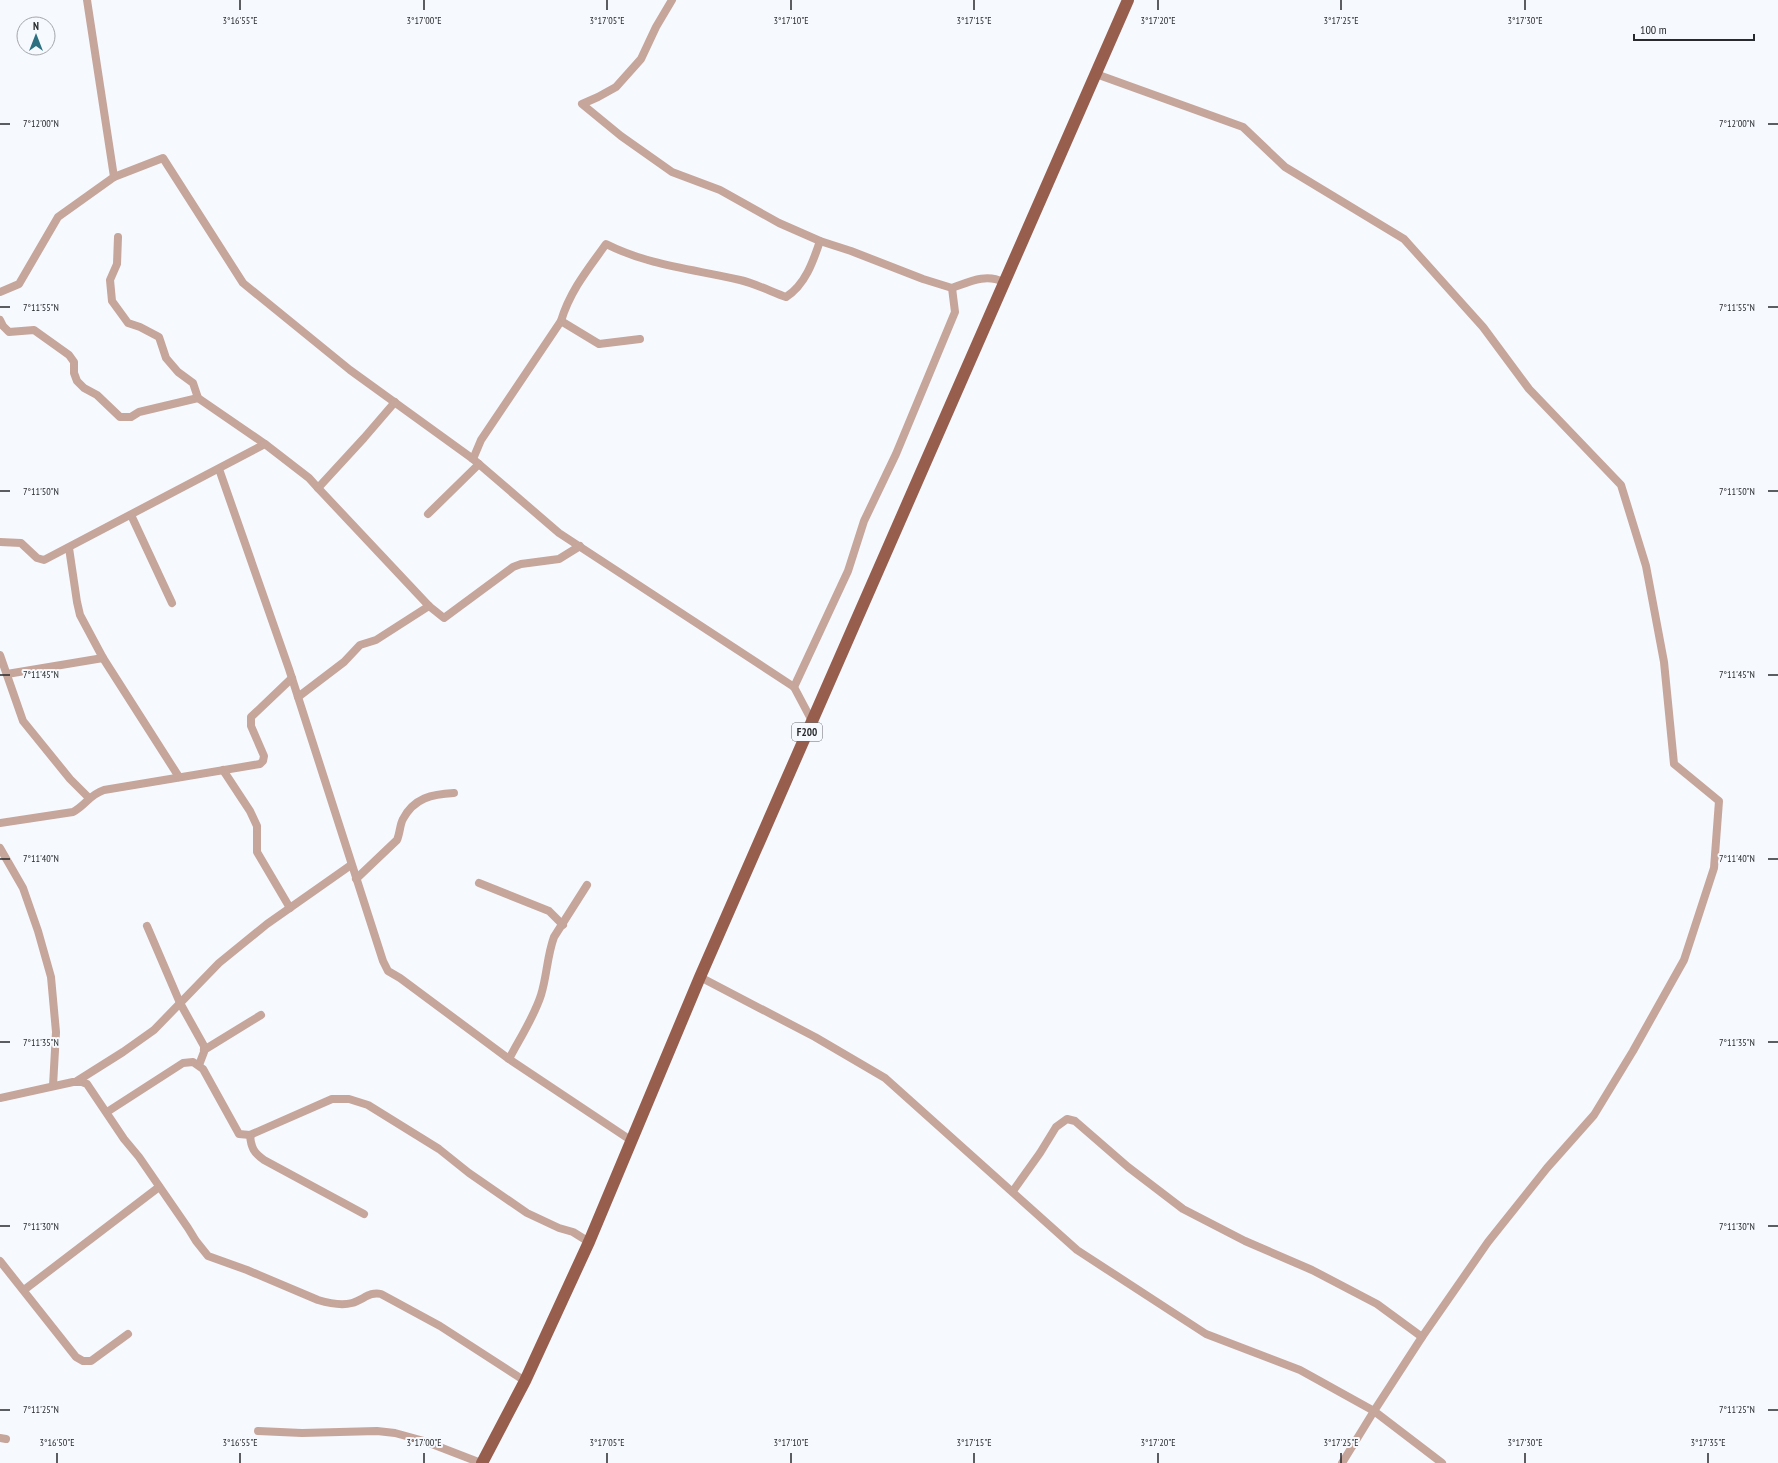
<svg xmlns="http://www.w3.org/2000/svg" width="1778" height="1463" font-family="'PT Sans Narrow',sans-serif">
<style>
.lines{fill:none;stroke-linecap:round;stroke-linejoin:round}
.street{stroke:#c6a59b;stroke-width:8}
.primary{stroke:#975e4e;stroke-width:12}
.ticks{fill:none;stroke:#282a2d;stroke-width:1.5}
.labels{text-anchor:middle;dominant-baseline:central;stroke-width:4;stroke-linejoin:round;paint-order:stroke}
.shield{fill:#f6f9fe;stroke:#66686c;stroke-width:1}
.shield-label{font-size:11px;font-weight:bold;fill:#282a2d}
.ticks-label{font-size:10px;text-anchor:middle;fill:#282a2d;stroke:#f6f9fe;stroke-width:4;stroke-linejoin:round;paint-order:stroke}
</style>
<rect width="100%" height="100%" fill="#f6f9fe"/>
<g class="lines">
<!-- street -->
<g class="street">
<path d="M 672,0 L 656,27 L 641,59 L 616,87 L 598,97 L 582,104 L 621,136 L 672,172 L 720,190 L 779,223 L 820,241 L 851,251 L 923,279 L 952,288 L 955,312 L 896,454 L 864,521 L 848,571 L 794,687"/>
<path d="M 1096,74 L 1243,127 L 1285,167 L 1404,239 L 1483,327 L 1529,389 L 1621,485 L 1646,566 L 1664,662 L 1674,764 L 1719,801 L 1714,868 L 1684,960 L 1633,1051 L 1594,1115 L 1547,1168 L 1488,1242 L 1422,1337 L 1374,1411 L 1442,1463"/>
<path d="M 114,177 L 163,158 L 243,283 L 350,370 L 473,459 L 559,533 L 794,687 L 812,721"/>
<path d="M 118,237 L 117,264 L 110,280 L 112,301 L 128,323 L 140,327 L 159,337 L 166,358 L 178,372 L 193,383 L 198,398 L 265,444"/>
<path d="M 952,288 C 969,282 986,273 1003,282"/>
<path d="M 0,292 L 19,284 L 58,217 L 114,177 L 87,0"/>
<path d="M 0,320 L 3,326 L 9,332 L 34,330 L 69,355 L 74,362 L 74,373 L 77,381 L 84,388 L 97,395 L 120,417 L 131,417 L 139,412 L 198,398"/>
<path d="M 561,321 L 599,344 L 640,339"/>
<path d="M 473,459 L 481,440 L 561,321 C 570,291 588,269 606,244 C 650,266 693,269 740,280 C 754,283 772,292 786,297 C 805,285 813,262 820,241"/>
<path d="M 219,469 L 289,669 L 383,961 L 388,971 L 400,978 L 509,1059 L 632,1141"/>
<path d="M 318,488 L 429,606 L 444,618 L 513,567 L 521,564 L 559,559 L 580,546"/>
<path d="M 428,514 L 479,464"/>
<path d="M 131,515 L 172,603"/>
<path d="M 0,542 L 21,543 L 37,558 L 44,560 L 265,444 L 309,478 L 318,488 L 364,438 L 395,402"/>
<path d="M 69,548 L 77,602 L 80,615 L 103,658 L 179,777"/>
<path d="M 0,655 L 23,721 L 70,779 L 89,798"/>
<path d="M 7,674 L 103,658"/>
<path d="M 298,697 L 344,662 L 360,645 L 376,640 L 429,606"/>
<path d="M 223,770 L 250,811 L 257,826 L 257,852 L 290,908"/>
<path d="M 0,823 L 73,812 C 86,805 89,795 104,790 L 260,764 L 263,761 L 264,756 L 251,726 L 251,717 L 292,678"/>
<path d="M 0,848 L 23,888 L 38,931 L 51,977 L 56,1032 L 53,1086"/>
<path d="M 356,879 L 397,840 C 400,833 400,824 403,819 C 414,798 432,794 454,793"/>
<path d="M 479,883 L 549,911 L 563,925"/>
<path d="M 147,926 L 180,1003 L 204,1046 L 204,1052 L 199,1065"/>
<path d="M 700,977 L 815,1037 L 885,1078 L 1077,1250 L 1206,1334 L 1300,1370 L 1374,1411 L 1342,1463"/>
<path d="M 204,1050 L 261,1015"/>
<path d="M 509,1059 C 520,1038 534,1017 541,995 C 547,976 547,956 554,937 L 587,885"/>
<path d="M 77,1081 L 123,1052 L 154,1030 L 219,963 L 267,924 L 351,865"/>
<path d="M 0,1098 L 73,1082 L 82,1082 L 87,1084 L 124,1139 L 139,1157 L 188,1228 L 196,1241 L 208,1256 L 247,1270 L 318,1300 C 328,1303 341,1306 352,1303 C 363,1300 370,1291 381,1294 L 440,1326 L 525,1381"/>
<path d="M 107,1112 L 183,1063 L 193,1062 L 203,1069 L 239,1134 L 250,1135 L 332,1099 L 349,1099 L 368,1105 L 439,1149 L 469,1173 L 527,1213 L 559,1228 L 573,1232 L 589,1242"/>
<path d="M 250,1135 C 251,1148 254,1153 264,1160 L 364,1214"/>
<path d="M 1013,1191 L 1040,1153 L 1056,1127 L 1067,1119 L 1075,1121 L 1128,1167 L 1183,1209 L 1245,1241 L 1312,1270 L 1377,1304 L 1422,1337"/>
<path d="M 0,1261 L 76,1357 L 83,1361 L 91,1361 L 128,1334"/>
<path d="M 24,1290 L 159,1187"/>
<path d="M 258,1431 L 302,1433 L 377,1431 L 395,1433 L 424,1441 L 481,1463"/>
<path d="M 0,1438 L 6,1439"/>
</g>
<!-- primary -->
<path class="primary" d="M 482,1463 L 525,1381 L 589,1242 L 700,977 L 1128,0"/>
</g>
<!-- ticks -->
<path class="ticks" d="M 240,0 L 240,10M 424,0 L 424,10M 607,0 L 607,10M 791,0 L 791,10M 974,0 L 974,10M 1158,0 L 1158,10M 1341,0 L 1341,10M 1525,0 L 1525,10M 0,124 L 10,124M 1768,124 L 1778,124M 0,307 L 10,307M 1768,307 L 1778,307M 0,491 L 10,491M 1768,491 L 1778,491M 0,675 L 10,675M 1768,675 L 1778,675M 0,859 L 10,859M 1768,859 L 1778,859M 0,1042 L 10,1042M 1768,1042 L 1778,1042M 0,1226 L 10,1226M 1768,1226 L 1778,1226M 0,1410 L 10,1410M 1768,1410 L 1778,1410M 57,1453 L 57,1463M 240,1453 L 240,1463M 424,1453 L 424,1463M 607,1453 L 607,1463M 791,1453 L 791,1463M 974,1453 L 974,1463M 1158,1453 L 1158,1463M 1341,1453 L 1341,1463M 1525,1453 L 1525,1463M 1708,1453 L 1708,1463"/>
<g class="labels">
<!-- shield labels -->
<rect class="shield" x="792" y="723" width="30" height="18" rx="3"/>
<g class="shield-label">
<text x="807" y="732">F200</text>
</g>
</g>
<g class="ticks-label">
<text x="240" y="24">3°16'55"E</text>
<text x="424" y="24">3°17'00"E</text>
<text x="607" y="24">3°17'05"E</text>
<text x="791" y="24">3°17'10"E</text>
<text x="974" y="24">3°17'15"E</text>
<text x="1158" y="24">3°17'20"E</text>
<text x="1341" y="24">3°17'25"E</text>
<text x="1525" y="24">3°17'30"E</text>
<text x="41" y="127">7°12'00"N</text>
<text x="1737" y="127">7°12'00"N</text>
<text x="41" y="311">7°11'55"N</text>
<text x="1737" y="311">7°11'55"N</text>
<text x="41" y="495">7°11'50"N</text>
<text x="1737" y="495">7°11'50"N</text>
<text x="41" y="678">7°11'45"N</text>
<text x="1737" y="678">7°11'45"N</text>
<text x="41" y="862">7°11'40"N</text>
<text x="1737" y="862">7°11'40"N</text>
<text x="41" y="1046">7°11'35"N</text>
<text x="1737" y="1046">7°11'35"N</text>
<text x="41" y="1230">7°11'30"N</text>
<text x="1737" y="1230">7°11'30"N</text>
<text x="41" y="1413">7°11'25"N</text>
<text x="1737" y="1413">7°11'25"N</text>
<text x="57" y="1446">3°16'50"E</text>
<text x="240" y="1446">3°16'55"E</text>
<text x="424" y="1446">3°17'00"E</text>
<text x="607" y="1446">3°17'05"E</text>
<text x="791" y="1446">3°17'10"E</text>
<text x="974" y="1446">3°17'15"E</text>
<text x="1158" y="1446">3°17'20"E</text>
<text x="1341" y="1446">3°17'25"E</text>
<text x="1525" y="1446">3°17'30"E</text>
<text x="1708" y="1446">3°17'35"E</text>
</g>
<!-- north arrow -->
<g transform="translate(36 36)"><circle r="19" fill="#f6f9fe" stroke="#a4a6aa"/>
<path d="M0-3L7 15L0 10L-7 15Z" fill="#2d7181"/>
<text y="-6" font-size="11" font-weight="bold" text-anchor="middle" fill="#282a2d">N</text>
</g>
<!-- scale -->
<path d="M1634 34v6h120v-6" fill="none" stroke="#282a2d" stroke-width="2"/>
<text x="1640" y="34" font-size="12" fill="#282a2d" stroke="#f6f9fe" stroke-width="3" paint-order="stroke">100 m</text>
</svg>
